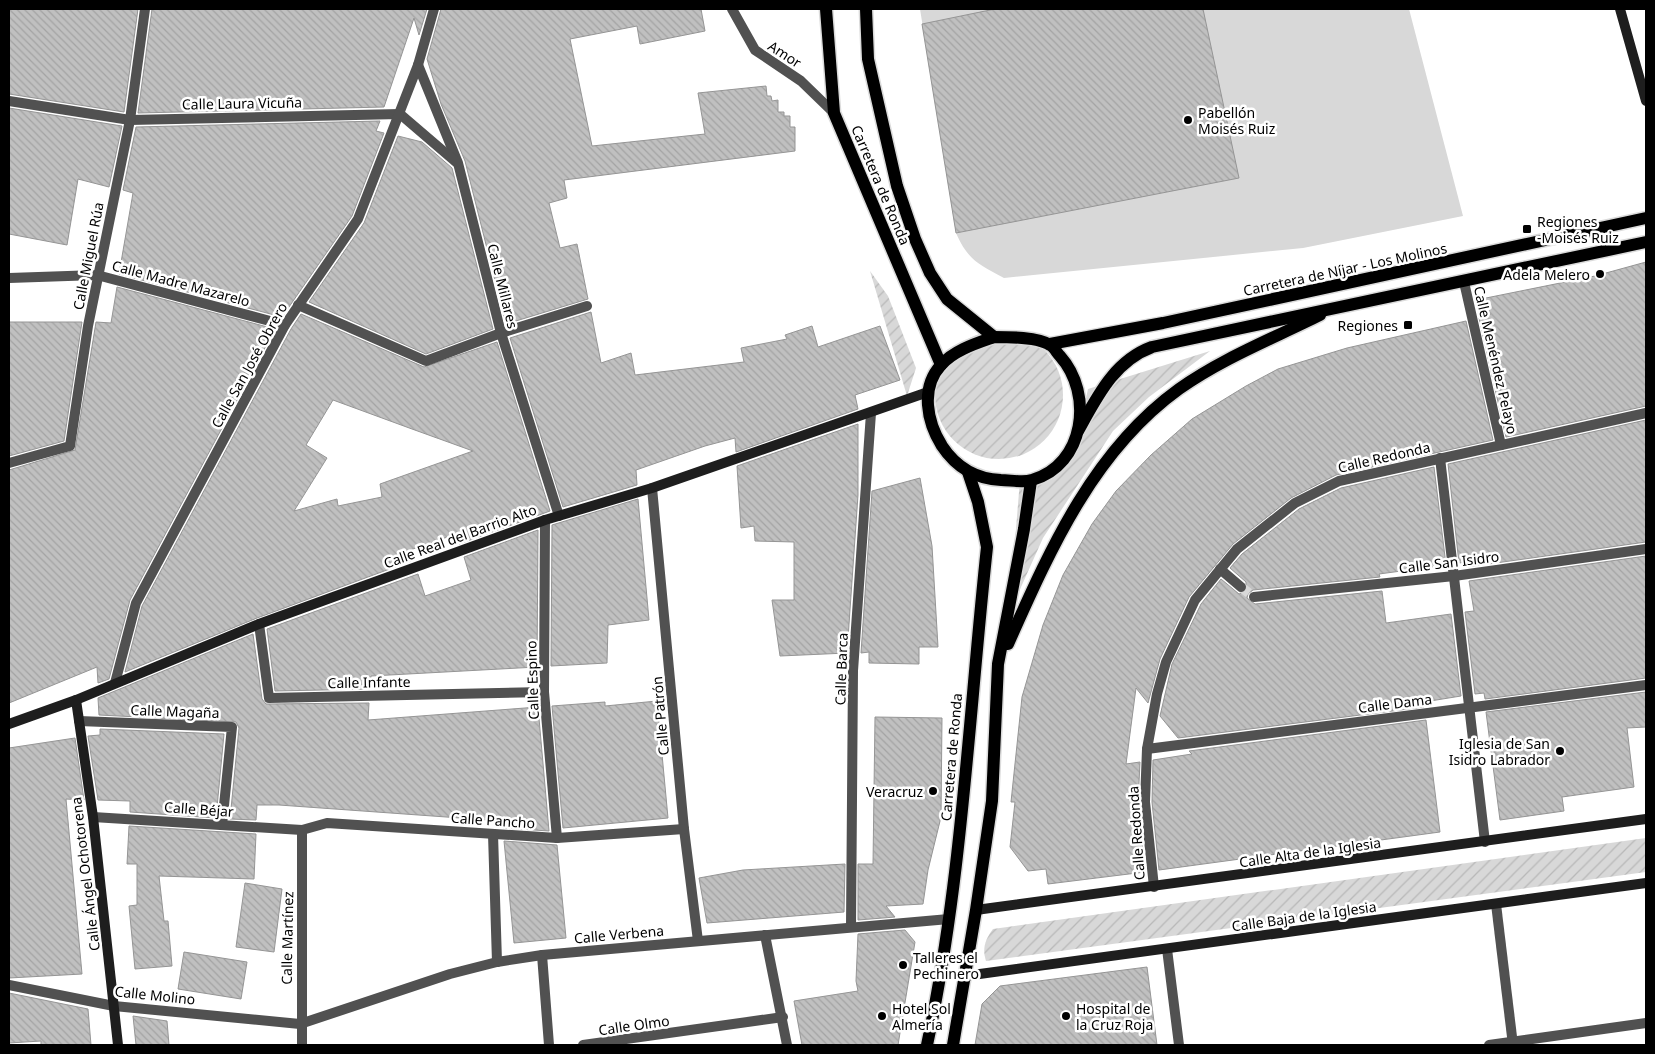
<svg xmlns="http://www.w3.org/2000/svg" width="1655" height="1054" font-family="'Noto Sans',sans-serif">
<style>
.park{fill:#d8d8d8}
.garden{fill:url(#garden-furrows)}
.building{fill:url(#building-back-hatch);stroke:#959595;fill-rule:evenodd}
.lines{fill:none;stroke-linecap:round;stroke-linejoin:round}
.street-tunnel{stroke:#d9d9d9;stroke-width:10;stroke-dasharray:10 5;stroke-linecap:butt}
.primary-casing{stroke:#dbdbdb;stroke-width:15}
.street{stroke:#515151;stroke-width:10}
.secondary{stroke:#1e1e1e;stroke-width:10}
.primary{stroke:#000;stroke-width:12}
.poi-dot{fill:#000;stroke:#fff;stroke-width:2}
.labels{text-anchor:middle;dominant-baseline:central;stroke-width:5;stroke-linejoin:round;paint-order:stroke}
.street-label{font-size:14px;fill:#000;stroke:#fff}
.poi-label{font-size:14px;fill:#000;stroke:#fff;text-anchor:start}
</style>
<defs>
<pattern id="garden-furrows" width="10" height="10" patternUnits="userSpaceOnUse" patternTransform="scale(1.25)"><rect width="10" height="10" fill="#d8d8d8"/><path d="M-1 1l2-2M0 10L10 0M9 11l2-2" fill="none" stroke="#b8b8b8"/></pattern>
<pattern id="building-back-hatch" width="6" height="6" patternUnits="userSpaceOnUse" patternTransform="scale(1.25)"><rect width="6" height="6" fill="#c0c0c0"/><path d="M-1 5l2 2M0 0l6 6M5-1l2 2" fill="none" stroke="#a3a3a3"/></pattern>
</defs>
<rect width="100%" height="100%" fill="#fff"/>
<!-- park -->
<path class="park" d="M 920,9 L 1409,9 L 1463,216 L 1303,248 L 1004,278 C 978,264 968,260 956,233 Z"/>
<!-- garden -->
<g class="garden">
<path d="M 870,271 L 888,296 L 916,368 L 907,396 Z"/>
<circle cx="999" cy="395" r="64"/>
<path d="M 1210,351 L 1149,397 L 1113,431 L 1043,538 L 1009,614 L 1020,480 C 1033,479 1057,465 1067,455 C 1075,445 1085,403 1088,389 Z"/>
<path d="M 1646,838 L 1646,872 L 986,961 C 982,948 985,940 993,929 Z"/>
</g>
<!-- building -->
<g class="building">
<path d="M 9,9 L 138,9 L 124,112 L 9,94 Z"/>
<path d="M 152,9 L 427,9 L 419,35 L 414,18 L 384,107 L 138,113 Z"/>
<path d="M 441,9 L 701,9 L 705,31 L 640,44 L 637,26 L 570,39 L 592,146 L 705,134 L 698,93 L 766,86 L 767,96 L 771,96 L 772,101 L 778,100 L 778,112 L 784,112 L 784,116 L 790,116 L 790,127 L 795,127 L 795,151 L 564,180 L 567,198 L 549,203 L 560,248 L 577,244 L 588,299 L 506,324 L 465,161 L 441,104 L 427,59 Z"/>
<path d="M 995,9 L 1203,9 L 1239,178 L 956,233 L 922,24 Z"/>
<path d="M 9,108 L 122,126 L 109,187 L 78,179 L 67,245 L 9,234 Z"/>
<path d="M 380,121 L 376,131 L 384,133 L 352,216 L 282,317 L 119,274 L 133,193 L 123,190 L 136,127 Z"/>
<path d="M 398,136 L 422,142 L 452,168 L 493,329 L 426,354 L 309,302 L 364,223 Z"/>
<path d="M 1646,262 L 1646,406 L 1506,437 L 1479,318 L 1490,315 L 1486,298 L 1595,276 Z"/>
<path d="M 117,287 L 275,329 L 130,600 L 109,679 L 98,683 L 97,667 L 9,703 L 9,470 L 75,450 L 96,322 L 111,323 Z"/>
<path d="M 591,312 L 601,363 L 631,353 L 635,375 L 744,362 L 741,348 L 787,339 L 785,335 L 812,326 L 818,347 L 880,326 L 900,380 L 855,395 L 858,409 L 736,452 L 735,438 L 705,446 L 636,470 L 637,485 L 563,507 L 510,338 Z"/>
<path d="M 301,314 L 424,367 L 497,342 L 550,511 L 459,544 L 456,534 L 410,550 L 414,560 L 257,618 L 125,672 L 142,606 L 291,329 ZM 333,400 L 412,429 L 473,451 L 380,484 L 382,497 L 338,506 L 337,499 L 294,511 L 327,458 L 306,445 Z"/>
<path d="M 1466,321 L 1493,440 L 1336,475 L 1291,498 L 1233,544 L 1189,597 L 1160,659 L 1148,703 L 1136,688 L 1126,764 L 1140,762 L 1138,803 L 1145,872 L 1048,884 L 1046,869 L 1028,871 L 1010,847 L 1015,802 L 1011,802 L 1022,697 L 1043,625 L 1063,575 L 1092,524 L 1116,491 L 1151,455 L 1192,419 L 1246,386 L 1278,369 L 1347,348 Z"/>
<path d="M 9,322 L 82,322 L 64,441 L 9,456 Z"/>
<path d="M 1646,420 L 1646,542 L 1467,567 L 1467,562 L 1459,563 L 1448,464 Z"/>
<path d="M 858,424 L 858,495 L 847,653 L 780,656 L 772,600 L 794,600 L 794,542 L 755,541 L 754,526 L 741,528 L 737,466 Z"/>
<path d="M 1434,467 L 1446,565 L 1379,574 L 1380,577 L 1253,590 L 1248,594 L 1247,598 L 1255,604 L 1382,591 L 1386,623 L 1451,614 L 1461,696 L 1424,702 L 1424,707 L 1178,738 L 1160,716 L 1172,664 L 1201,604 L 1221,579 L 1239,594 L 1246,591 L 1246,582 L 1230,568 L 1242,554 L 1299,509 L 1341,488 Z"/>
<path d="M 920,478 L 932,546 L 938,647 L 919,647 L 919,664 L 869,663 L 869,652 L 861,653 L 872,491 Z"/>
<path d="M 638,499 L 649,620 L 608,625 L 607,663 L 551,666 L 552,525 Z"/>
<path d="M 538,530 L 537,667 L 371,676 L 370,689 L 275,691 L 267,629 L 418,574 L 425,596 L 471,580 L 464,557 Z"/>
<path d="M 1646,556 L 1646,678 L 1485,699 L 1484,693 L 1475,694 L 1465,612 L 1474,611 L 1469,581 Z"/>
<path d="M 253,634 L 262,699 L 266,704 L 369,703 L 368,720 L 538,707 L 549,831 L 503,828 L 502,821 L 279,805 L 257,805 L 256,820 L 230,819 L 239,728 L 236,722 L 99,715 L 98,698 Z"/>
<path d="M 1646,692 L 1646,727 L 1627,728 L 1634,787 L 1562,797 L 1564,811 L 1500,820 L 1486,712 Z"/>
<path d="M 657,701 L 668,818 L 563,828 L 552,706 L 605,702 L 605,706 Z"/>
<path d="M 875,717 L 942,718 L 941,817 L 928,870 L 923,904 L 886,906 L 895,917 L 858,920 L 858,864 L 873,864 Z"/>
<path d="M 1426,720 L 1440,832 L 1159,870 L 1152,802 L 1153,760 L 1192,754 L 1189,751 Z"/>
<path d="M 100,729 L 224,734 L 216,818 L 130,812 L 130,801 L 98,800 L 88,736 L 100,735 Z"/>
<path d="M 75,738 L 84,800 L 66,799 L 82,974 L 9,978 L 9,748 Z"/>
<path d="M 129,826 L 256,834 L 254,879 L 159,876 L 164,921 L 168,921 L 172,966 L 135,969 L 129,906 L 137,905 L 137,864 L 127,864 Z"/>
<path d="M 504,841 L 557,845 L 566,938 L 514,943 Z"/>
<path d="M 845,864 L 844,912 L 707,923 L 699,878 L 743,870 Z"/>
<path d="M 245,883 L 282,889 L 274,952 L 236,947 Z"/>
<path d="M 905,930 L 915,942 L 898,1045 L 802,1045 L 794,1001 L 858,991 L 856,981 L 858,934 Z"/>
<path d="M 184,952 L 247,962 L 241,999 L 178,989 Z"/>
<path d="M 1147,967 L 1157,1045 L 975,1045 L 982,1004 L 1000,986 Z"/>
<path d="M 9,993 L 88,1009 L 91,1045 L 41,1045 L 41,1041 L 9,1043 Z"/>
<path d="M 133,1016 L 167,1021 L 169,1045 L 136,1045 Z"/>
</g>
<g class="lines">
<!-- street-tunnel -->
<path class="street-tunnel" d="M 1241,587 L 1254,597"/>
<!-- primary casing -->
<g class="primary-casing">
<g id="primary">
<path d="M 826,9 L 834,113 L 941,365"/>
<path d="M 866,9 L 868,59 L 897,186 L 915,239 L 930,273 L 947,299 L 994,337"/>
<path d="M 994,337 C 1009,337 1038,337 1050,345 C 1054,347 1057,353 1060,356 C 1094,394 1085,465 1032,480 C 1023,483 1010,480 1001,480 C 976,479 956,467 942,446 C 927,422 920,388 941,365 C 954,350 977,343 994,337 Z"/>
<path d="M 1050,344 L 1163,323 L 1646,218"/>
<path d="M 1078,431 C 1097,397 1114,361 1152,347 L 1646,242"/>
<path d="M 1008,644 C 1050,550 1093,451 1179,389 C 1223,358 1272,339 1320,315"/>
<path d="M 927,1045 C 962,881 969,713 987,547 L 978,502 L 968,472"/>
<path d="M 953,1045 L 976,910 L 992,801 L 998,664 L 1024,529 L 1031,481"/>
</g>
</g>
<!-- street -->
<g class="street">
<path d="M 732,9 L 755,50 L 801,81 L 834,113"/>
<path d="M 418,65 L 458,163 L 501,333 L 559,516"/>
<path d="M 9,101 L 130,120 L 400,114 L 456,162"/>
<path d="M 9,278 L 97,275 L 285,325"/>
<path d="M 1464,282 L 1501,445"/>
<path d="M 298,305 L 426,361 L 501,333 L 587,306"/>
<path d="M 1440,458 L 1485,842"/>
<path d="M 9,463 L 70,446 L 88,326 L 130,120 L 145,9"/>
<path d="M 652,488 L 684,829 L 698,941"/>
<path d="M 545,520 L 544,692 L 557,838"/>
<path d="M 1220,569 L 1241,587"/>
<path d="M 1254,597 L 1454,576 L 1646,549"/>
<path d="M 259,624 L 269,698 L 544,692"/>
<path d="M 115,683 L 136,603 L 285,325 L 358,219 L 418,65 L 434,9"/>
<path d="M 79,721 L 232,727 L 222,825"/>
<path d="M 1147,749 L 1646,685"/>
<path d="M 93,817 L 302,830 L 327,823 L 557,838 L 684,829"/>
<path d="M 493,834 L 497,962"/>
<path d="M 1154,887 L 1145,802 L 1147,749 L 1157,694 L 1166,662 L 1195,600 L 1237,549 L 1295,503 L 1339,481 L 1646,413"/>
<path d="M 1496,904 L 1513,1045"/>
<path d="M 851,927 L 853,671 L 871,413"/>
<path d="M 765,935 L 787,1045"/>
<path d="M 1167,949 L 1179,1045"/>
<path d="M 542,955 L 549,1045"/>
<path d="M 9,985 L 114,1006 L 300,1024 L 450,974 L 497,962 L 542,955 L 949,919"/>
<path d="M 302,1045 L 302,830"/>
<path d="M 583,1045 L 783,1017"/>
<path d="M 1489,1045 L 1646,1023"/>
</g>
<!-- secondary -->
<g class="secondary">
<path d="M 1620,9 L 1646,101"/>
<path d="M 76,700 L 93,817 L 118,1045"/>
<path d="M 9,724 L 76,700 L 259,624 L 545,520 L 652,488 L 928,392"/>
<path d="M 976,910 L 1646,819"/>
<path d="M 965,976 L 1646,883"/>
</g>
<!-- primary -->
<use href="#primary" class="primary"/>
</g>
<!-- markers -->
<g class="poi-dot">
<circle cx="1188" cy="120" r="5"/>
<rect x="1522" y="224" width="10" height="10" rx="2.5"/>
<circle cx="1600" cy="274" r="5"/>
<rect x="1403" y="320" width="10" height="10" rx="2.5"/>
<circle cx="1560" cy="751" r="5"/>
<circle cx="933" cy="791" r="5"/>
<circle cx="903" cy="965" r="5"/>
<circle cx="882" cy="1016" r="5"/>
<circle cx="1066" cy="1016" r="5"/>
</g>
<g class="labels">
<!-- street labels -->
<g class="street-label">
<text transform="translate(785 54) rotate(33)">Amor</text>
<text transform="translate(242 103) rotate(-1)">Calle Laura Vicuña</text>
<text transform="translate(881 185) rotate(67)">Carretera de Ronda</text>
<text transform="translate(88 256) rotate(-79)">Calle Miguel Rúa</text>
<text transform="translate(1345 269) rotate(-12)">Carretera de Níjar - Los Molinos</text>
<text transform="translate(181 283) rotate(15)">Calle Madre Mazarelo</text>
<text transform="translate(503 286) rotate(76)">Calle Millares</text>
<text transform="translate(1496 360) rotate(77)">Calle Menéndez Pelayo</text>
<text transform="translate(249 365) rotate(-61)">Calle San José Obrero</text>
<text transform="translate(1384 457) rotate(-13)">Calle Redonda</text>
<text transform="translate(460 536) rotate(-20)">Calle Real del Barrio Alto</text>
<text transform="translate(1449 562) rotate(-7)">Calle San Isidro</text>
<text transform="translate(841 669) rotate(-88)">Calle Barca</text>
<text transform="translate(532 680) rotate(-92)">Calle Espino</text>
<text transform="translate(369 682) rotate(-1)">Calle Infante</text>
<text transform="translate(1395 703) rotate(-7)">Calle Dama</text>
<text transform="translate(175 711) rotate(2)">Calle Magaña</text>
<text transform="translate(660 716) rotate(-95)">Calle Patrón</text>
<text transform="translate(951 757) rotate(-85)">Carretera de Ronda</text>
<text transform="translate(199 809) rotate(4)">Calle Béjar</text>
<text transform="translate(493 820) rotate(4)">Calle Pancho</text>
<text transform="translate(1136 833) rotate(-94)">Calle Redonda</text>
<text transform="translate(1310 852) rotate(-8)">Calle Alta de la Iglesia</text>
<text transform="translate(85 874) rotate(-97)">Calle Ángel Ochotorena</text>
<text transform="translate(1304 916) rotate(-8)">Calle Baja de la Iglesia</text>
<text transform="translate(619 934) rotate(-5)">Calle Verbena</text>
<text transform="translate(287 938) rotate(-89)">Calle Martínez</text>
<text transform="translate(155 995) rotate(6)">Calle Molino</text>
<text transform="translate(634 1025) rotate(-8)">Calle Olmo</text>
</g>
<!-- poi labels -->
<g class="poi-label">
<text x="1198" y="112">Pabellón<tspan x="1198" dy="16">Moisés Ruiz</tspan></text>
<text x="1537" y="221">Regiones<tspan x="1537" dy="16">-Moisés Ruiz</tspan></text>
<text x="1590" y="274" text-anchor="end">Adela Melero</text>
<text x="1398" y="325" text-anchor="end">Regiones</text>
<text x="1550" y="743" text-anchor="end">Iglesia de San<tspan x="1550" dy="16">Isidro Labrador</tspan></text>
<text x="923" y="791" text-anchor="end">Veracruz</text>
<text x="913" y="957">Talleres el<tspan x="913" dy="16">Pechinero</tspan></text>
<text x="892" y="1008">Hotel Sol<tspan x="892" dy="16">Almería</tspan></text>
<text x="1076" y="1008">Hospital de<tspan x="1076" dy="16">la Cruz Roja</tspan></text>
</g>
</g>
<!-- border -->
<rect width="1655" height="1054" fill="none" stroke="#000000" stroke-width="20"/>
</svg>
